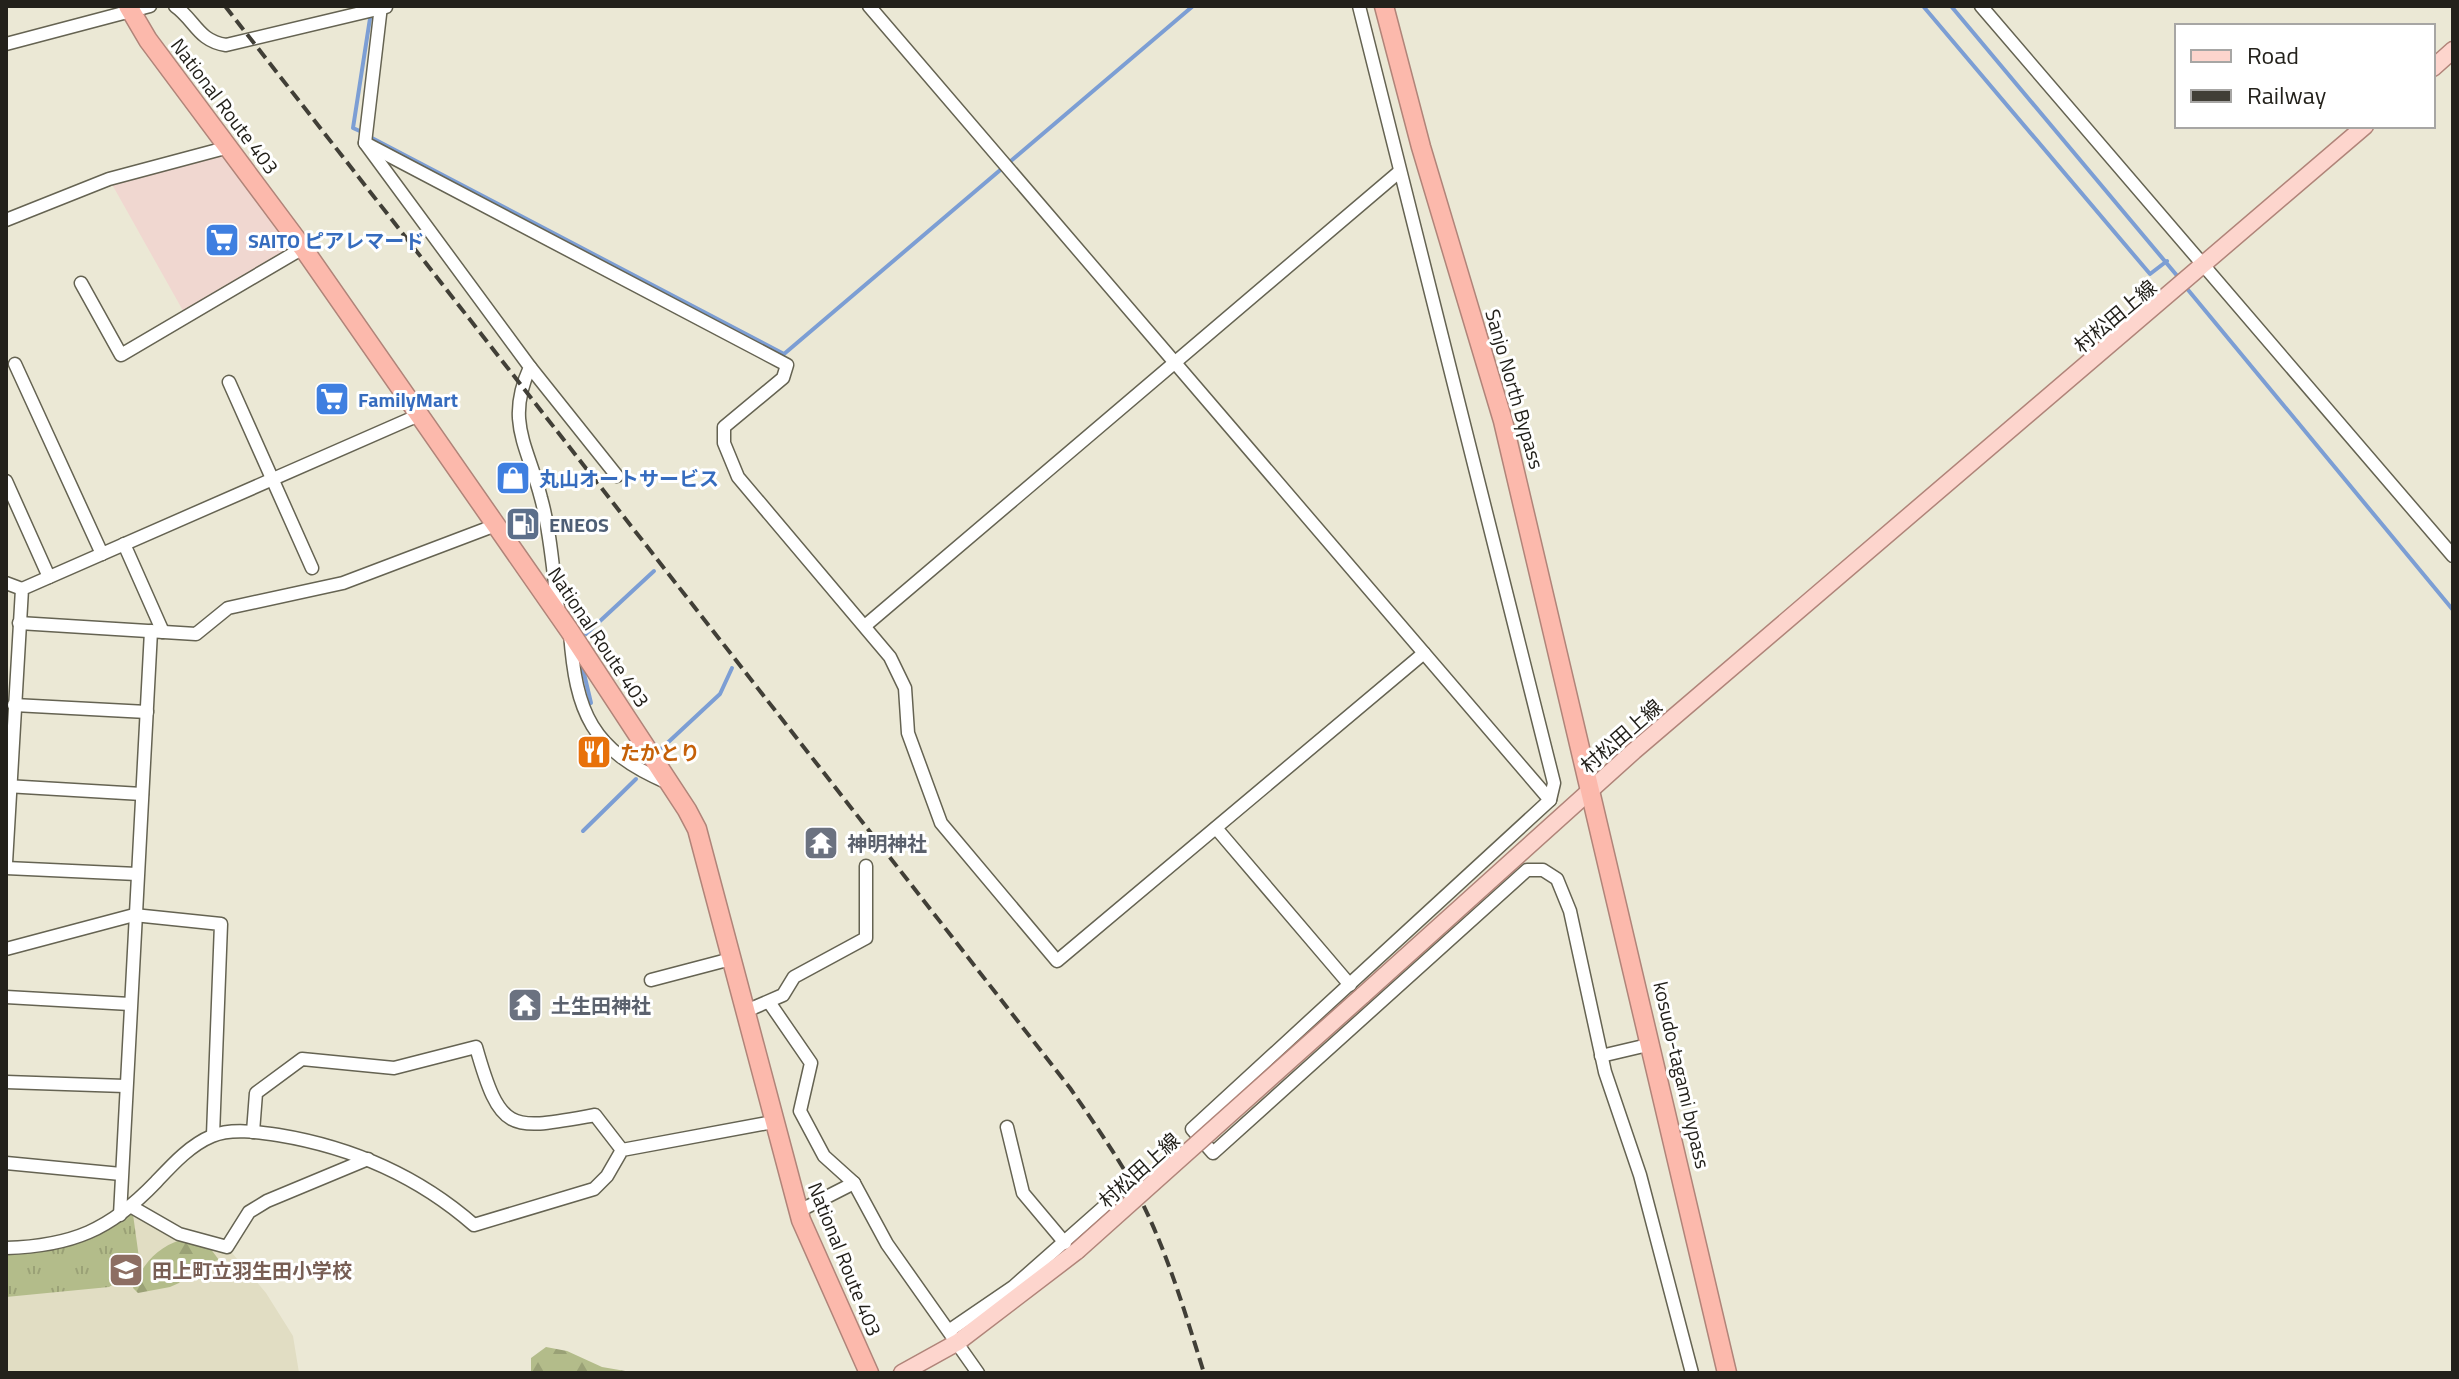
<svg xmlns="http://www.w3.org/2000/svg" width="2459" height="1379" font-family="'Titillium Web','Noto Sans JP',sans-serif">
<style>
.commercial{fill:#f0d7d0}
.built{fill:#e1ddc3}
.grass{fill:url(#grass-tufts)}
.forest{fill:url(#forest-firs)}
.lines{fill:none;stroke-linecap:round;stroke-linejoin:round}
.stream{stroke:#7c9ed4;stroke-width:4}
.minor-casing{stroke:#656352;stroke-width:15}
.major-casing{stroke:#b08479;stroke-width:19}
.highway-casing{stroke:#b08479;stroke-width:21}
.minor{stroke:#fff;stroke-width:12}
.major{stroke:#fdd5cd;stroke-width:16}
.highway{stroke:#fcb9ac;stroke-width:18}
.rail{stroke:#413f37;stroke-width:4;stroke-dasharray:12 6;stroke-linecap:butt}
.major-bridge-casing{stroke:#b08479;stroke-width:19;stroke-linecap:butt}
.major-bridge{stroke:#fdd5cd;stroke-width:16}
.labels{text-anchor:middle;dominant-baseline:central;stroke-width:6;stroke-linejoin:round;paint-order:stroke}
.street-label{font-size:20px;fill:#23211b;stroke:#fff}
.shop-label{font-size:20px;font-weight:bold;fill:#366cbe;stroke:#fff;text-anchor:start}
.service-label{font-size:20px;font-weight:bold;fill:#4e5e75;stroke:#fff;text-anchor:start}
.food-label{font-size:20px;font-weight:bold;fill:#c56008;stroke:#fff;text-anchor:start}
.worship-label{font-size:20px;font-weight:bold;fill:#5b616d;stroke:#fff;text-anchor:start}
.education-label{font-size:20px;font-weight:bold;fill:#785e54;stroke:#fff;text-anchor:start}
</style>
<defs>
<pattern id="grass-tufts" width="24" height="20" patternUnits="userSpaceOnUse" patternTransform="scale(2)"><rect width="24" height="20" fill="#b3bc8a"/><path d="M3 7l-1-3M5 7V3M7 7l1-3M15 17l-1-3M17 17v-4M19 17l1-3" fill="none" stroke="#9aa176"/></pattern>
<pattern id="forest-firs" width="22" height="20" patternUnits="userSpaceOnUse" patternTransform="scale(2)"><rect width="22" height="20" fill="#b3bc8a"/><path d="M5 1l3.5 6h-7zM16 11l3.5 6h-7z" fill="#9aa176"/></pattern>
</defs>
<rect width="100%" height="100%" fill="#ebe8d5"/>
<!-- commercial -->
<path class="commercial" d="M 229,147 L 303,248 L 186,316 L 109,179 Z"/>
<!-- built -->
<path class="built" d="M 132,1207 L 178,1234 L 227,1247 L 266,1293 L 293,1336 L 299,1373 L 6,1373 L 6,1248 L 64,1243 Z"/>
<!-- grass -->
<path class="grass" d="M 132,1207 L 139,1258 L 131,1273 L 109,1287 L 6,1297 L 6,1248 L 64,1243 Z"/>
<!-- forest -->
<g class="forest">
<path d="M 181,1240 L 210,1248 L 219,1260 L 192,1266 L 179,1283 L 170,1287 L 138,1293 L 133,1288 C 142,1265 157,1247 181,1240 Z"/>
<path d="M 546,1347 L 567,1351 L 602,1367 L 637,1373 L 531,1373 L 531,1358 Z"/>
</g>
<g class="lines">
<!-- stream -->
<g class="stream">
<path d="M 1923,6 L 2150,274 L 2167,261"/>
<path d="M 1951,6 L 2179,278"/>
<path d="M 362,132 L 353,128 L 371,12"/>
<path d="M 370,137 L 784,354 L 1193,6"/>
<path d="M 2184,285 L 2453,610"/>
<path d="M 586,634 L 654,571"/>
<path d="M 582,665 L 591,703"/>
<path d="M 662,748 L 720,694 L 732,668"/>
<path d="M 583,831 L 636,779"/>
</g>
<!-- minor casing -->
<g class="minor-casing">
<g id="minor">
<path d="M 175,6 C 195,20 198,41 226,45 L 386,7"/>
<path d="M 381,6 L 365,143 L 530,367 C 505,422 528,446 541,498 C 551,534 553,573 558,609"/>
<path d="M 869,6 L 1550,800"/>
<path d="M 1359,6 L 1554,783 L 1550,800 L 1192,1129 L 1213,1153 L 1527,870 L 1543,870 L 1557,879 L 1570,911 L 1605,1072 L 1640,1175 L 1692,1373"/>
<path d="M 1981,6 L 2453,556"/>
<path d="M 6,44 L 150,6"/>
<path d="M 365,143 L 787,365 L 783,378 L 724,427 L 724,443 L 738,477 L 890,657 L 905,688 L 908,733 L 941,823 L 1057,961 L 1424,653"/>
<path d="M 6,220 L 109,179 L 229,147"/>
<path d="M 81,283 L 121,355 L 303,248"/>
<path d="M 15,364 L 102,554"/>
<path d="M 530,367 L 617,476"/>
<path d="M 229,382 L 312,568"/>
<path d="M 6,481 L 49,577"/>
<path d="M 124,544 L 163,632"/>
<path d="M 6,583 L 22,589"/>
<path d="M 19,623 L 196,634 L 228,608 L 343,583 L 496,525"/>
<path d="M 866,625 L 1399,172"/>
<path d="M 570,633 C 576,713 591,750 668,783"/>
<path d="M 14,705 L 147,712"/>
<path d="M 6,786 L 142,794"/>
<path d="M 1216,828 L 1350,985"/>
<path d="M 6,863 L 22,589 L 419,415"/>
<path d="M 6,868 L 137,874"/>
<path d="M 6,949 L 134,915 L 221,924 L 213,1135"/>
<path d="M 651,980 L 731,959"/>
<path d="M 6,997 L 130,1004"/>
<path d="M 769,1002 L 811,1063 L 800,1111 L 824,1156 L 854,1183 L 887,1244 L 978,1373"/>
<path d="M 746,1011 L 783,995 L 794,977 L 866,938 L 866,866"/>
<path d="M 1601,1056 L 1652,1044"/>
<path d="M 6,1082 L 125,1086"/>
<path d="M 1007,1127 L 1023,1193 L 1065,1243"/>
<path d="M 253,1132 L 256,1093 L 302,1059 L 394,1068 L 476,1047 C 501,1135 510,1130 595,1115 L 622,1150"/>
<path d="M 6,1163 L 121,1174"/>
<path d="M 132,1207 L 179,1234 L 227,1247 L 249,1212 L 267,1201 L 368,1159"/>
<path d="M 799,1211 L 854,1183"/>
<path d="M 120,1215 L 151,631"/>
<path d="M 6,1248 C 72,1246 110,1230 156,1182 C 172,1165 190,1145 212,1136 C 231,1128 258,1132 278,1135 C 351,1147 418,1176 474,1225 L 594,1189 L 607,1176 L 622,1150 L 773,1122"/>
<path d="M 950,1330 L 1013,1287 L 1116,1196"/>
</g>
</g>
<!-- major casing -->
<g class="major-casing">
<g id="major">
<path d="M 2433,68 L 2453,50"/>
<path d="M 1362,996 L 1634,751 L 2365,126"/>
<path d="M 902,1373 L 958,1342 L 1077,1251"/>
</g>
</g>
<!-- highway casing -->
<g class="highway-casing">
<g id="highway">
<path d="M 128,6 L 148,40 L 303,248 L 569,630 L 687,810 L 697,829 L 801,1220 L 869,1373"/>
<path d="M 1384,6 L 1421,147 L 1503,421 L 1727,1373"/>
</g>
</g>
<!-- minor -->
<use href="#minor" class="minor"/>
<!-- major -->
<use href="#major" class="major"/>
<!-- highway -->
<use href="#highway" class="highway"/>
<!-- rail -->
<path class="rail" d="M 225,6 L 1070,1088 C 1090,1117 1110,1146 1128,1176 C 1163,1237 1183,1306 1204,1373"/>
<!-- major-bridge casing -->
<g class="major-bridge-casing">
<path id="major-bridge" d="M 1077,1251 L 1362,996"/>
</g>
<!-- major-bridge -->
<use href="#major-bridge" class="major-bridge"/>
</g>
<!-- icons -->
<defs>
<g id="supermarket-square" transform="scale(1.8)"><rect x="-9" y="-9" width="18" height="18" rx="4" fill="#3f7fe0" stroke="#fff"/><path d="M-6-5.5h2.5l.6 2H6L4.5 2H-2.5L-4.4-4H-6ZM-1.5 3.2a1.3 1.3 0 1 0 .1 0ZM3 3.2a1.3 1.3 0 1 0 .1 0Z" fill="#fff"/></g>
<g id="shop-square" transform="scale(1.8)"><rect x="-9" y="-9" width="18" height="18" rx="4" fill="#3f7fe0" stroke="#fff"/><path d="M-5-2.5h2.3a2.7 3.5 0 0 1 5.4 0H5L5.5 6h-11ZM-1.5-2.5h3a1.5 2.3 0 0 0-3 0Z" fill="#fff"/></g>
<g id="fuel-square" transform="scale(1.8)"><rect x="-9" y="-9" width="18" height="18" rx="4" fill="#5c6f8a" stroke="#fff"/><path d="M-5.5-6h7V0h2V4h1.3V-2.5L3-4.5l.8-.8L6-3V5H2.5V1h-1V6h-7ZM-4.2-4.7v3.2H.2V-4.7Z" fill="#fff"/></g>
<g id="restaurant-square" transform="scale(1.8)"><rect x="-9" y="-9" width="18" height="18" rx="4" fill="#e8710a" stroke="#fff"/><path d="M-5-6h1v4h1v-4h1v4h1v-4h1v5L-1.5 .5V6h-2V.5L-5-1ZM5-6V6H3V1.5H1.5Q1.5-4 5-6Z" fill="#fff"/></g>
<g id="temple-square" transform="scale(1.8)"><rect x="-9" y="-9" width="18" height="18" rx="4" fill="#6b7280" stroke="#fff"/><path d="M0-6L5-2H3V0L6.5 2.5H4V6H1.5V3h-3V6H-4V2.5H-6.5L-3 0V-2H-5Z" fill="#fff"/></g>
<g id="school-square" transform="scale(1.8)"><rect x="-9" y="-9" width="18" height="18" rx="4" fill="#8d6e63" stroke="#fff"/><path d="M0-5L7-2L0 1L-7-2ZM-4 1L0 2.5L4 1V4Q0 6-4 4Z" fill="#fff"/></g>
</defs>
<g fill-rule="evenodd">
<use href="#supermarket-square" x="222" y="240"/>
<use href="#supermarket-square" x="332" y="399"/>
<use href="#shop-square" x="513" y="478"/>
<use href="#fuel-square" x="523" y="524"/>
<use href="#restaurant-square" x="594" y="752"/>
<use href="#temple-square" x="821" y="843"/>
<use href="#temple-square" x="525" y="1005"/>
<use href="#school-square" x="126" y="1270"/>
</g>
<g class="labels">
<!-- street labels -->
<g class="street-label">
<text transform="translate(225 106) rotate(53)">National Route 403</text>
<text transform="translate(2115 316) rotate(-40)">村松田上線</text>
<text transform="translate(1515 389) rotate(74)">Sanjo North Bypass</text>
<text transform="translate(599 637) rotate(56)">National Route 403</text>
<text transform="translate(1621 736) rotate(-41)">村松田上線</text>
<text transform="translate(1682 1075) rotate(77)">kosudo-tagami bypass</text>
<text transform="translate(1139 1170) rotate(-42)">村松田上線</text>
<text transform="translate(845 1259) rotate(68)">National Route 403</text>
</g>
<!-- shop labels -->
<g class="shop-label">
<text x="248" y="240">SAITO ピアレマード</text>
<text x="358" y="399">FamilyMart</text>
<text x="539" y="478">丸山オートサービス</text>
</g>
<!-- service labels -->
<g class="service-label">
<text x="549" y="524">ENEOS</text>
</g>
<!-- food labels -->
<g class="food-label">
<text x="620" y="752">たかとり</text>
</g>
<!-- worship labels -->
<g class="worship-label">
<text x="847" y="843">神明神社</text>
<text x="551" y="1005">土生田神社</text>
</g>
<!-- education labels -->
<g class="education-label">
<text x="152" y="1270">田上町立羽生田小学校</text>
</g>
</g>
<!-- border -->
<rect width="2459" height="1379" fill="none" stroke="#23211b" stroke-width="16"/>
<!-- legend -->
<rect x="2175" y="24" width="260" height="104" fill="#ffffff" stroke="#a7a6a4" stroke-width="2"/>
<rect x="2191" y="50" width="40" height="12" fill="#fdd5cd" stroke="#a7a6a4" stroke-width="2"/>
<text x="2247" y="64" font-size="24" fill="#23211b">Road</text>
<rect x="2191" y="90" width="40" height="12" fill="#413f37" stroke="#a7a6a4" stroke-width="2"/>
<text x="2247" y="104" font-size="24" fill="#23211b">Railway</text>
</svg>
